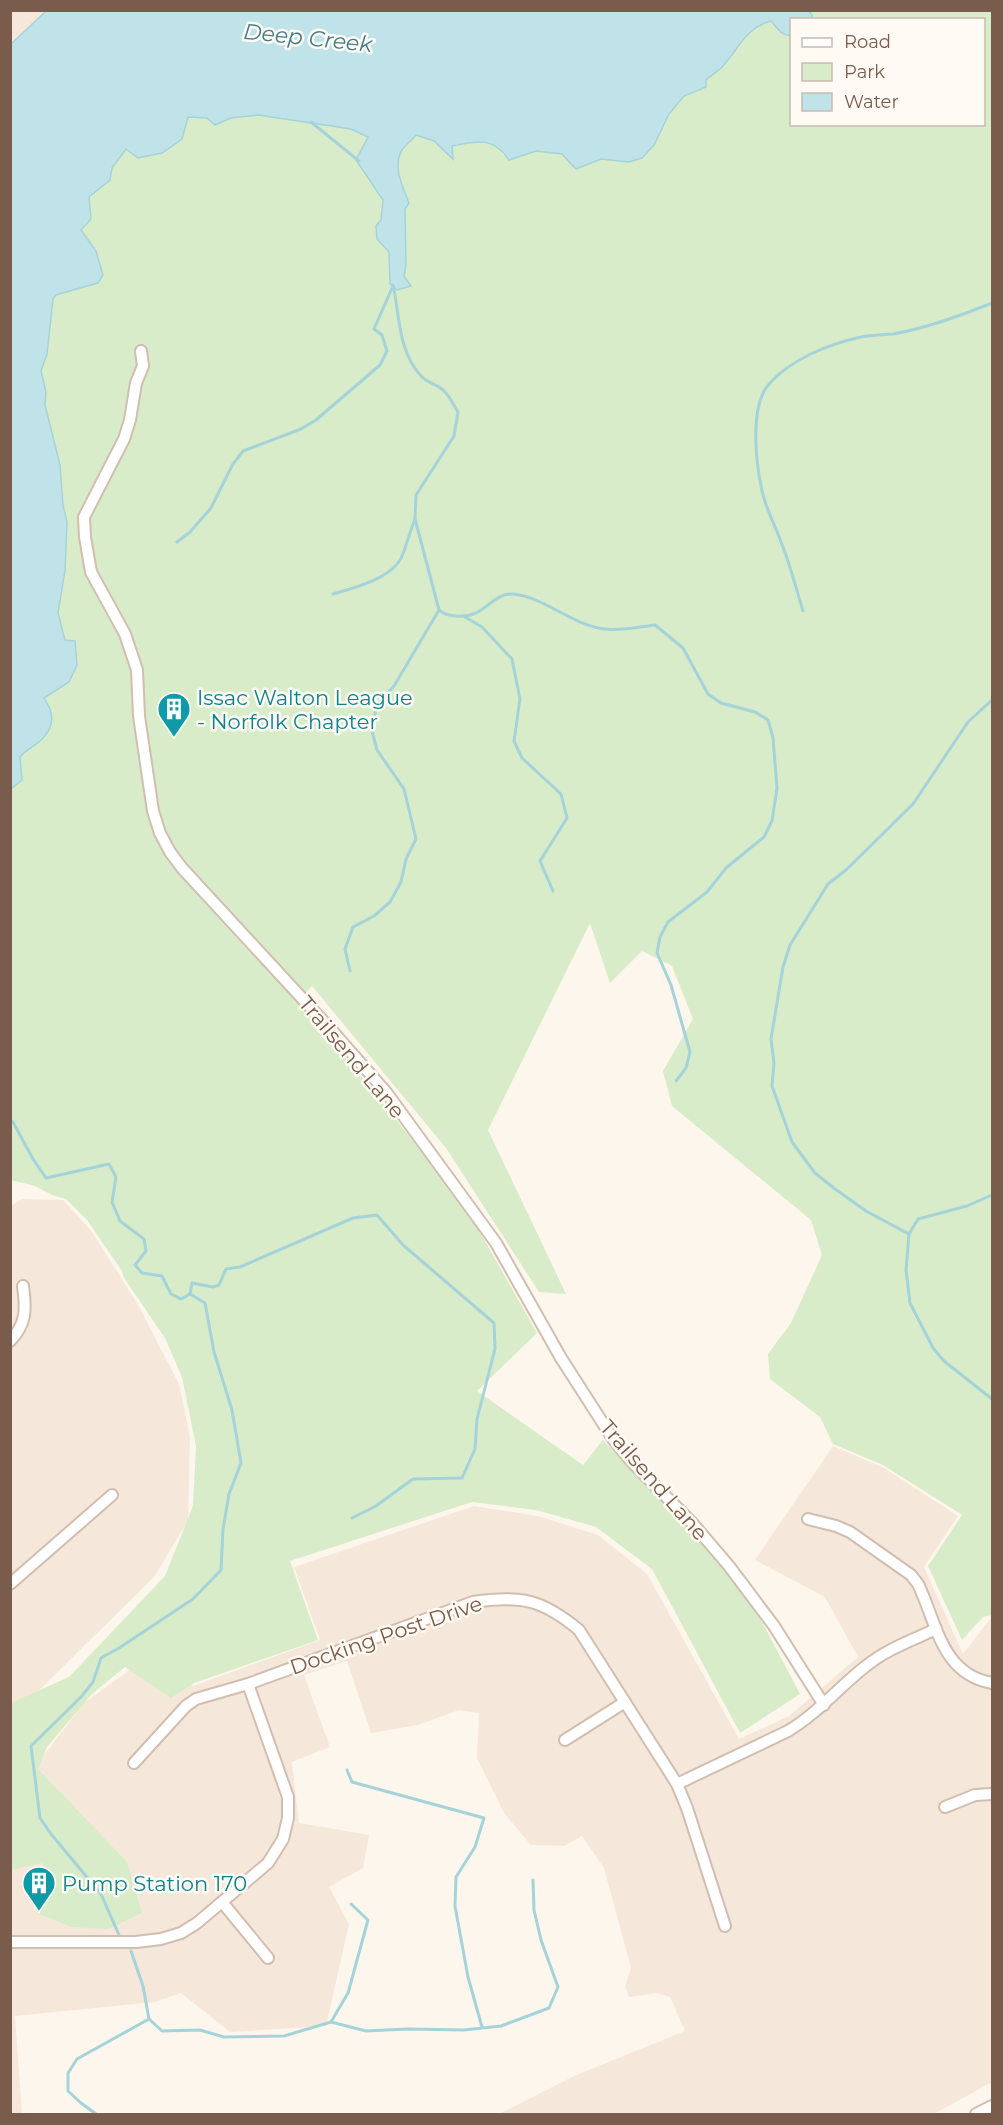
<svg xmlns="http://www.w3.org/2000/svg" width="1003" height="2125" font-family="Montserrat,sans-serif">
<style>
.residential{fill:#f5e8da}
.green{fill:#d8ecc9;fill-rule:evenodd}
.water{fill:#bfe3e8;stroke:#a5d3da;stroke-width:1.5}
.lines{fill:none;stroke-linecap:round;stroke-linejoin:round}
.stream{stroke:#a5d3da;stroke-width:3}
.minor-casing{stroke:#d1beb0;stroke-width:14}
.minor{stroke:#fff;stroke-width:10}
.labels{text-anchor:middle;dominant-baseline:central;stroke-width:5;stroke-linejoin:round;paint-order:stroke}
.culture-label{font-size:21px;fill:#0d838f;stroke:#fffaf3;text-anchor:start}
.street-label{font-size:21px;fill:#7a5c4d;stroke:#fffaf3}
.water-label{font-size:22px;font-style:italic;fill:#437c86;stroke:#fffaf3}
</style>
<rect width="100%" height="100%" fill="#fdf6ec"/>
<!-- residential -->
<g class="residential">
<path d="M 11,11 L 47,11 L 11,45 Z"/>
<path d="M 22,1199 L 63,1200 L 92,1232 L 137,1303 L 179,1384 L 190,1437 L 188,1520 L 155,1576 L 11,1718 L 11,1206 Z"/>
<path d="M 833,1446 L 884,1468 L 958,1516 L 924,1567 L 963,1654 L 990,1619 L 992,1619 L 992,2082 L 934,2114 L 499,2114 L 574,2076 L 685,2031 L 670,1997 L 657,1993 L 629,1997 L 625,1986 L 631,1968 L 604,1868 L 582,1836 L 564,1846 L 531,1845 L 504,1813 L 477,1758 L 479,1713 L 459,1710 L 418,1725 L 371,1733 L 347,1661 L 304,1675 L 330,1747 L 292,1762 L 299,1823 L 369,1835 L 363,1868 L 329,1887 L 349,1924 L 326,2026 L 230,2032 L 181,1993 L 155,2002 L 15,2016 L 22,2114 L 11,2114 L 10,1787 L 15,1793 L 84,1703 L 156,1651 L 193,1686 L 320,1640 L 294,1567 L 474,1506 L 538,1516 L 598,1535 L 647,1574 L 739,1739 L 789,1716 L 858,1657 L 825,1597 L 755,1560 Z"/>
</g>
<!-- green -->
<path class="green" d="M 735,11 L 992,11 L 992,1615 L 983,1617 L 962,1640 L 928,1566 L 962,1515 L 883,1465 L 833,1444 L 820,1417 L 770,1379 L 768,1354 L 791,1323 L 822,1255 L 811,1220 L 672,1106 L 663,1071 L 693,1019 L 672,966 L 642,951 L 610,983 L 590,923 L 488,1130 L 566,1294 L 539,1292 L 446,1148 L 312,986 L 299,1000 L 464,1204 L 537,1333 L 477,1391 L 583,1465 L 603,1440 L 740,1580 L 800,1694 L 740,1733 L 652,1569 L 596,1527 L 536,1510 L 472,1502 L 290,1561 L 318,1640 L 194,1683 L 171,1698 L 125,1667 L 92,1694 L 47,1747 L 38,1769 L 127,1862 L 142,1913 L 108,1929 L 71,1927 L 37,1913 L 50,1879 L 42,1863 L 11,1870 L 11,1703 L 69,1677 L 165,1576 L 193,1506 L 196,1446 L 182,1377 L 165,1338 L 124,1278 L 122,1271 L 87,1220 L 66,1199 L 52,1195 L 35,1186 L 11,1180 L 11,452 L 46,391 L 41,371 L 47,354 L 53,299 L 56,295 L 98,283 L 96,251 L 81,230 L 91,219 L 89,197 L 143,106 ZM 792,20 L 984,20 L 984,124 L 792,124 Z"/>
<!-- water -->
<path class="water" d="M 47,10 L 808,10 L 812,15 L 812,19 L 792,20 L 791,35 C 782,37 777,27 771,21 C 744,28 739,50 721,68 C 716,73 710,76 706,80 L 706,87 L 684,96 L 669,114 L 654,145 L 642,158 L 629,162 L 601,159 L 576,169 L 562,154 L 536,151 L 509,160 C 493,136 477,141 452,146 L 453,159 L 434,141 L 416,135 C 412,140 405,145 402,150 C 392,167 403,187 409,203 L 405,209 L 406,265 L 404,276 L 411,286 L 397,290 L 390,284 L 389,252 L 377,239 L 376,226 L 381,220 L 383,200 L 356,160 L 368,137 L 351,129 L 258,115 L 231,118 L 215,125 L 207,118 L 188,117 L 182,139 L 162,153 L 138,158 L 126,149 L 112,168 L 110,180 L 89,197 L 91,219 L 81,230 L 96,251 L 103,275 L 98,283 L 56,295 L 53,299 L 47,354 L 41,371 L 46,392 L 45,405 L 60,465 L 63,505 L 67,522 L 65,571 L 58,613 L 65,640 L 75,641 L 77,665 L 69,682 L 44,698 C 55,714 55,728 39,742 C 33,747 26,750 20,757 L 22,780 L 11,789 L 10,45 Z"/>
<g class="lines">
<!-- stream -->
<g class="stream">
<path d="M 311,122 L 359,161"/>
<path d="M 177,542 L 190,532 L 211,508 L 233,464 L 243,451 L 301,429 L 316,420 L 380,365 L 387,351 L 382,335 L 374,329 L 393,286"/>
<path d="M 333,594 C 354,588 393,578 402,556 C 407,544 410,531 415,519"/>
<path d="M 439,610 C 445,615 449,615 456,616 C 486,619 491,592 514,594 C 546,598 572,625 604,629 C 621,631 638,627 655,625 L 683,648 L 708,694 L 721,703 L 755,712 L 768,720 L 773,738 L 777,788 L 772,821 L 764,837 L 726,868 L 707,892 L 668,922 L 660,937 L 657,953 L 671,985 L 690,1052 L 686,1068 L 676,1081"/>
<path d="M 803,611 C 796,588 790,564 781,542 C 775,525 766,509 762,491 C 756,463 749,407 769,384 C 791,359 829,344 861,337 C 871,335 882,335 893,334 C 927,328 960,316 992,303"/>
<path d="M 465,617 L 482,627 L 512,659 L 520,699 L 514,741 L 522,758 L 561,794 L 567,818 L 540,861 L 553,891"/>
<path d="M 350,971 L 345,949 L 353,927 L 374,916 L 390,902 L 401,882 L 406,859 L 416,839 L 404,789 L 377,750 L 371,727 L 378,704 L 394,686 L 439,610 L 415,519 L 416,495 L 454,436 L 458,412 C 454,406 450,397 445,392 C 439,385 428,383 422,377 C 398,352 400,317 393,285"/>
<path d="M 10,1121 L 13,1122 L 33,1159 L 46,1178 L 109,1164 L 116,1177 L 112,1202 L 120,1221 L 144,1239 L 146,1251 L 135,1265 L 142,1273 L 162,1276 L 171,1294 L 181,1299 L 190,1294 L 192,1283 L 213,1287 L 219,1285 L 226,1269 L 240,1267 L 353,1218 L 377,1215 L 403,1245 L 494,1323 L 495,1349 L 477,1419 L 475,1449 L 462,1478 L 413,1479 L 376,1506 L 352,1518"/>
<path d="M 992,1195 L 967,1206 L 918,1219 L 909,1234 L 906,1270 L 910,1303 L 933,1348 L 944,1361 L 992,1399"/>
<path d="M 909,1234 L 866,1211 L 835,1189 L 815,1173 L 792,1142 L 772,1086 L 774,1063 L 771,1039 L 783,967 L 790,945 L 828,884 L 846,870 L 913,804 L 968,722 L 992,700"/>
<path d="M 347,1770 L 352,1782 L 484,1818 L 475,1847 L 456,1877 L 455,1906 L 468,1977 L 482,2027"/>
<path d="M 119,1935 L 101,1894 L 51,1834 L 40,1818 L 31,1746 L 81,1697 L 93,1682 L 101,1658 L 119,1648 L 193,1599 L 221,1570 L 223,1529 L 229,1494 L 241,1463 L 232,1410 L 214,1352 L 205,1303 L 190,1294"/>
<path d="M 131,1951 L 143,1986 L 149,2019 L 162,2031 L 200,2030 L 224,2037 L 284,2036 L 331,2022 L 366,2031 L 407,2029 L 464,2030 L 501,2026 L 549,2008 L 558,1987 L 541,1940 L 534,1910 L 533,1880"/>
<path d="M 331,2022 L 348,1993 L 368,1920 L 351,1904"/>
<path d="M 96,2114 L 81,2103 L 68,2091 L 68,2073 L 77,2059 L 149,2019"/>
</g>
<!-- minor casing -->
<g class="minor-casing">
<g id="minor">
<path d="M 141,351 L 143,366 L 136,383 L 130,420 L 124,439 L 84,517 L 85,537 L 91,572 L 125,634 L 137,670 L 139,716 L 153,811 L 160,833 L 170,852 L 182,868 L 335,1034 L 386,1092 L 496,1243 L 561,1358 L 613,1439 L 632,1462 L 694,1525 L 729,1566 L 774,1626 L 824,1705"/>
<path d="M 10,1341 C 27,1324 26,1308 23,1286"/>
<path d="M 808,1519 L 836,1526 L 850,1532 L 911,1575 L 918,1584 C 937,1623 941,1674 992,1683"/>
<path d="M 10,1584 L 112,1495"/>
<path d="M 565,1740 L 625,1702"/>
<path d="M 134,1763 L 186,1706 L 196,1699 L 248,1684 L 473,1602 C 520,1595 542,1599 579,1630 L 677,1784 L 687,1808 L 725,1926"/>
<path d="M 677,1784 L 788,1731 C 818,1713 839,1687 866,1666 C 887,1649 913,1640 936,1629"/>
<path d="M 945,1807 L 975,1795 L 992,1794"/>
<path d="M 222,1902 L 268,1958"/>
<path d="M 10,1942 L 136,1942 L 161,1939 L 181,1933 L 197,1923 L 268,1863 L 283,1839 L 288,1818 L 288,1797 L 248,1684"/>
<path d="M 976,2114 L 992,2106"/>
</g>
</g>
<!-- minor -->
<use href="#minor" class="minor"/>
</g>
<!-- icons -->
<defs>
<g id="building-pin" transform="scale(1.725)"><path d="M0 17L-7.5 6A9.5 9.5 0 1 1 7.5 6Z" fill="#0f9aa8" stroke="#fffaf3"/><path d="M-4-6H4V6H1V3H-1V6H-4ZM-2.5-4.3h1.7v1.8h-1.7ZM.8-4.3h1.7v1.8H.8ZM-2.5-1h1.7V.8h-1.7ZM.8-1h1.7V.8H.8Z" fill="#fff"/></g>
</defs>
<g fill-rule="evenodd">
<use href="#building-pin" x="174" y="709"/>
<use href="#building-pin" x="39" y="1883"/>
</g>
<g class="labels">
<!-- culture labels -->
<g class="culture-label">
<text x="197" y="697">Issac Walton League<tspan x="197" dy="24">- Norfolk Chapter</tspan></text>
<text x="62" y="1883">Pump Station 170</text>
</g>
<!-- street labels -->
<g class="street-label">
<text transform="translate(352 1057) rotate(50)">Trailsend Lane</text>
<text transform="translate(654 1480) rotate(49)">Trailsend Lane</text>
<text transform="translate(386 1635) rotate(-19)">Docking Post Drive</text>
</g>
<!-- water labels -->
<g class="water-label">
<text transform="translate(308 38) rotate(6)">Deep Creek</text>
</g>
</g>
<!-- border -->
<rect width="1003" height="2125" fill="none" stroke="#7a5c4d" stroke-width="24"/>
<!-- legend -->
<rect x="790" y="18" width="195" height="108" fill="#fffaf3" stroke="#cabbb1" stroke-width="1.5"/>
<rect x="802" y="38" width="30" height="9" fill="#ffffff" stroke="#cabbb1" stroke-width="1.5"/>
<text x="844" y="48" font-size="18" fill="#7a5c4d">Road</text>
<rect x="802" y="63" width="30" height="18" fill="#d8ecc9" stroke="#cabbb1" stroke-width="1.5"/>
<text x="844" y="78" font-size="18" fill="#7a5c4d">Park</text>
<rect x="802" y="93" width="30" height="18" fill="#bfe3e8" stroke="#cabbb1" stroke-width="1.5"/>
<text x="844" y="108" font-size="18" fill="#7a5c4d">Water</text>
</svg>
